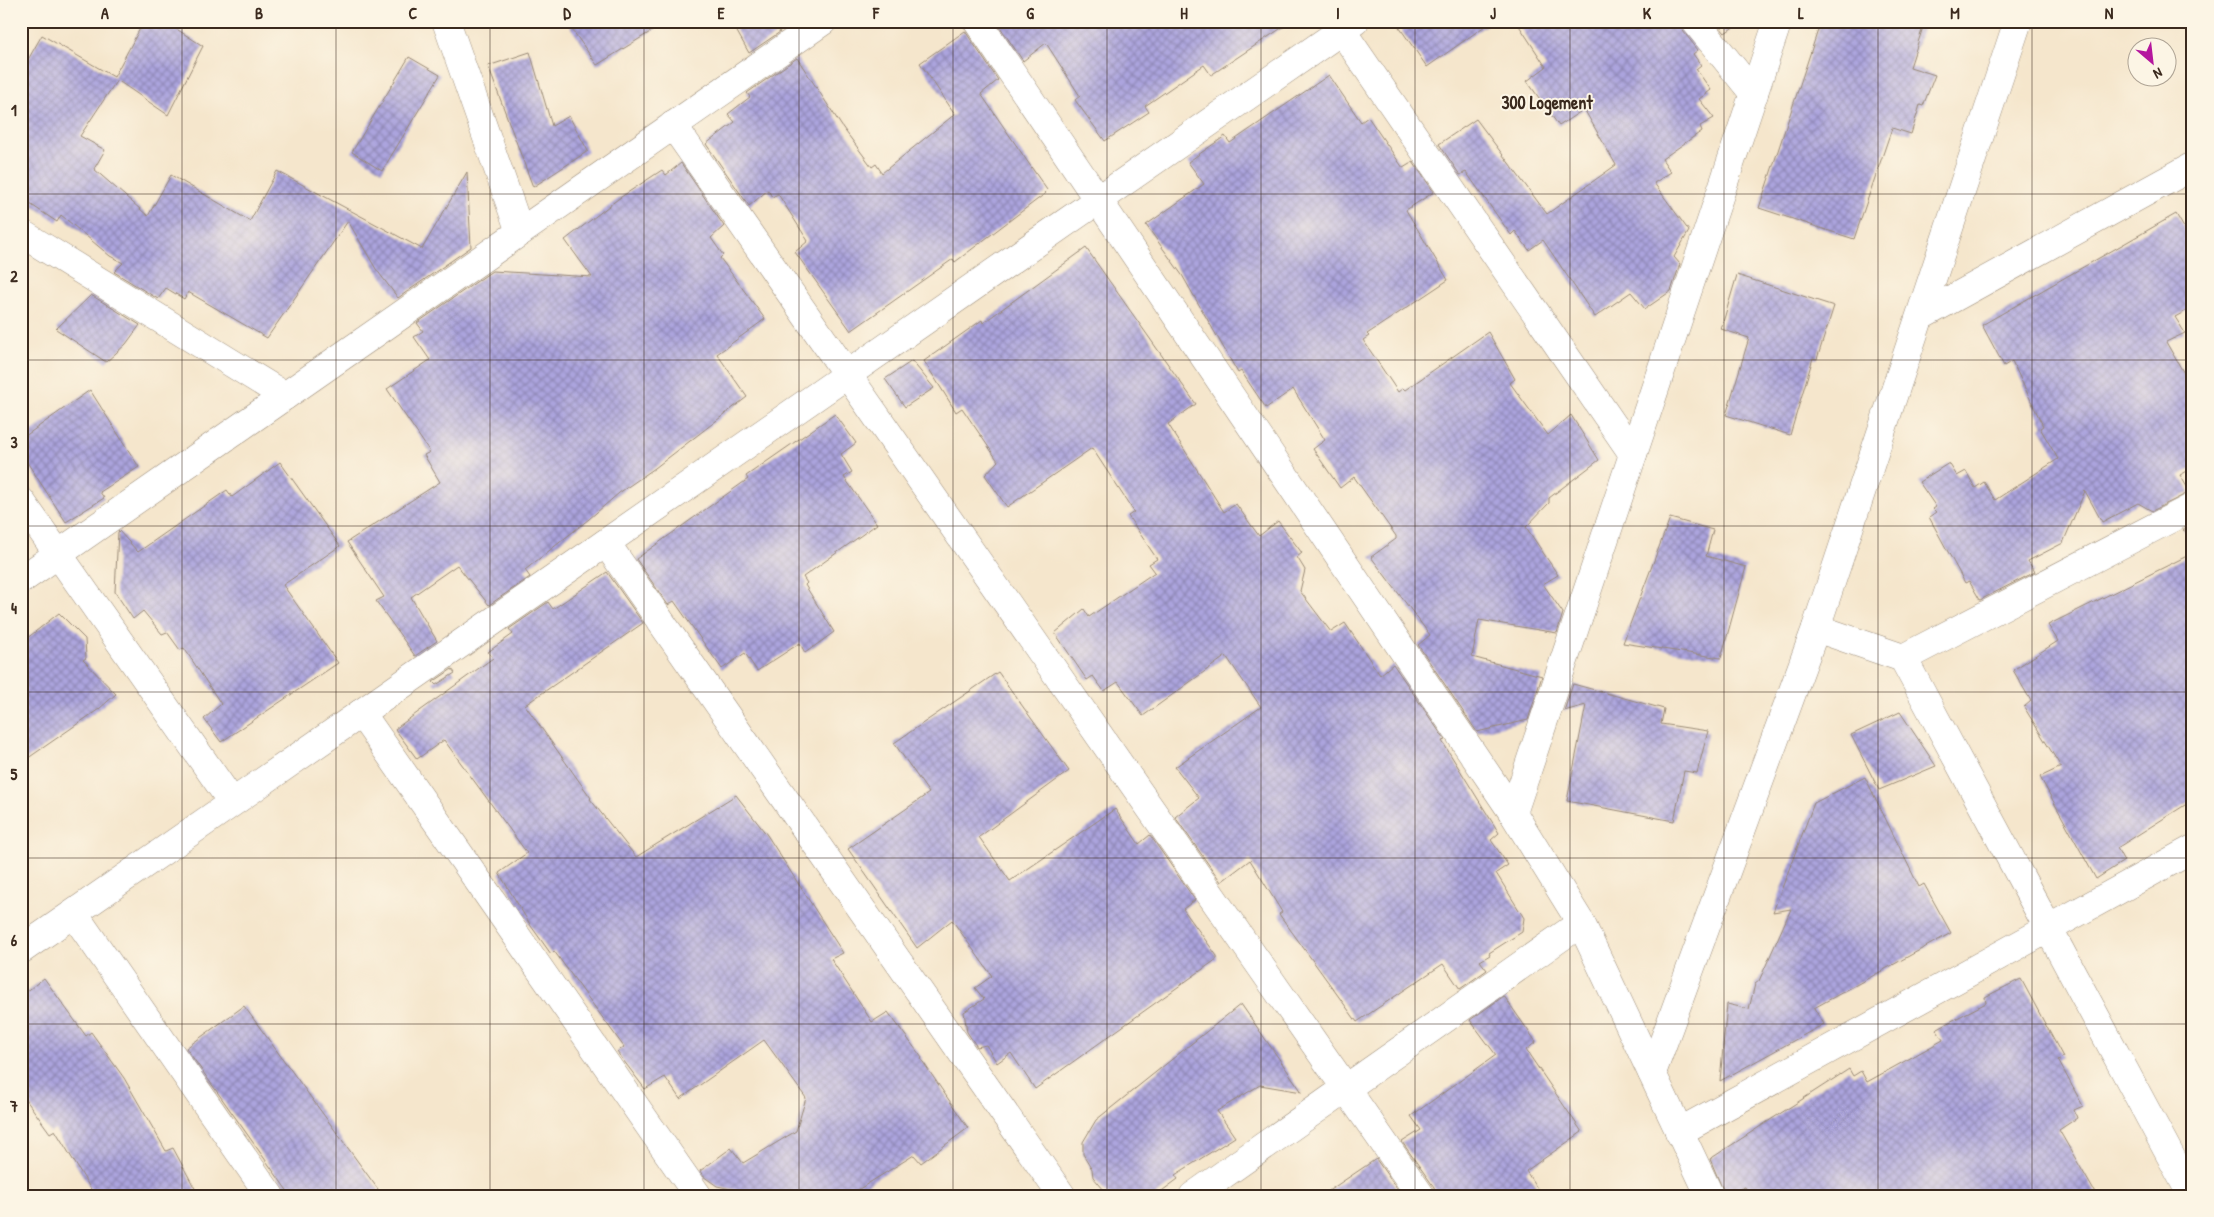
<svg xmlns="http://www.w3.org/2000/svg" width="2214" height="1217" font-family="'Patrick Hand',sans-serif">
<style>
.building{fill:url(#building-cross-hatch)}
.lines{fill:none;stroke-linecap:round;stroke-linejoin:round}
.minor-casing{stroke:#988875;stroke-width:29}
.minor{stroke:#fff;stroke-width:28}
.grid{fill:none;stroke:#3b2a1e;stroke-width:1;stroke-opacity:0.55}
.labels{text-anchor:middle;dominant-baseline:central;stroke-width:4;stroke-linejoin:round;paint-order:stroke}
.quarter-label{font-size:18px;font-weight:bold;fill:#3b2a1e;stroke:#fcf5e5}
.neatline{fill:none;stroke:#3b2a1e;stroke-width:2}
.grid-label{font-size:16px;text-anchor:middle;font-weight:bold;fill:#3b2a1e}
</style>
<defs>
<pattern id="building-cross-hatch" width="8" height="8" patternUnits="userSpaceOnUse" patternTransform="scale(1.25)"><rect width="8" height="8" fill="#aca4de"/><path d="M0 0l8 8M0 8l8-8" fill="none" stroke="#8d86b3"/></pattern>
</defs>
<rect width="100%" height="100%" fill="#fcf5e5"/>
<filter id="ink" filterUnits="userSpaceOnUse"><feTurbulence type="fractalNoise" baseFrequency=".02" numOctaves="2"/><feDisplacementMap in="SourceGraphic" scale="10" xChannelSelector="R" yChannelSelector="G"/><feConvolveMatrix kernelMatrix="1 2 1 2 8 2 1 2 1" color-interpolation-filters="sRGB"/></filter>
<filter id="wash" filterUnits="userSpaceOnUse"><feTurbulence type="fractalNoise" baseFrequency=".0096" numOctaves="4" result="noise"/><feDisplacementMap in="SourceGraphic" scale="20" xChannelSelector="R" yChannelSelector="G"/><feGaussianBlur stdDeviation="1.12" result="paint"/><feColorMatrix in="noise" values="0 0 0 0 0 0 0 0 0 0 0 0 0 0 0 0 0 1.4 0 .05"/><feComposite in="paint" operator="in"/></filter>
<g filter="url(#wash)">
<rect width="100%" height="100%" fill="#f5e6cc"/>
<g id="blocks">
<!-- building -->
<g class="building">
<path d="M 144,21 L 164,21 L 203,46 L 168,115 L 117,80 L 80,136 L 105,150 L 94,169 L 148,216 L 171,175 L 250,221 L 277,171 L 422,249 L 467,172 L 471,247 L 398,298 L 376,269 L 348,221 L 267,338 L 188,292 L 184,299 L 166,288 L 158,299 L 114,272 L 123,263 L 110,256 L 61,215 L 57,222 L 21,198 L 21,72 L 42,35 L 114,77 Z"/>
<path d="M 566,21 L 668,21 L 597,65 Z"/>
<path d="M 731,21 L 772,21 L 780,32 L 749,53 Z"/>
<path d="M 996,21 L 1292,21 L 1211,75 L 1204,65 L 1145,106 L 1149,112 L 1105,141 L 1075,100 L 1080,96 L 1046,43 L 1023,61 Z"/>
<path d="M 1395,21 L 1492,21 L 1427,67 Z"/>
<path d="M 1516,21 L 1680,21 L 1683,31 L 1698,50 L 1693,54 L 1701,65 L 1696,69 L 1711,90 L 1699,99 L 1714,118 L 1700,126 L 1702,131 L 1662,159 L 1671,172 L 1654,183 L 1689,231 L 1674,257 L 1680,264 L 1671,291 L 1645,309 L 1631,292 L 1595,317 L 1543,240 L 1529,250 L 1515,231 L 1511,235 L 1466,172 L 1460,175 L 1439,144 L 1476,119 L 1547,214 L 1616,165 L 1584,109 L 1559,126 L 1527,81 L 1546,67 Z"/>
<path d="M 1715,21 L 1742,21 L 1725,33 Z"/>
<path d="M 1821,21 L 1925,21 L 1910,67 L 1935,75 L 1923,106 L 1920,105 L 1911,134 L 1892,128 L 1854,239 L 1759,208 Z"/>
<path d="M 965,31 L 998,80 L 981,94 L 1047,190 L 1045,192 L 1046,193 L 955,262 L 953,259 L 851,331 L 795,252 L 808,241 L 778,194 L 772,197 L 768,190 L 749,206 L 706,144 L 735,122 L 728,114 L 750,97 L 747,93 L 797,58 L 843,128 L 872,167 L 876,164 L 882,173 L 955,114 L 920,63 Z"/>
<path d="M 530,52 L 552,126 L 569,116 L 588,151 L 533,187 L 488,66 Z"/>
<path d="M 409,57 L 440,75 L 382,171 L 352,152 Z"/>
<path d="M 1329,75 L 1361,122 L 1368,117 L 1403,168 L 1413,162 L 1434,192 L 1406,210 L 1448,280 L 1367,334 L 1369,336 L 1363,340 L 1398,392 L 1403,388 L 1405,390 L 1488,332 L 1515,379 L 1510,383 L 1548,435 L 1571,415 L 1599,460 L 1549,498 L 1549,503 L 1526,527 L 1558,575 L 1543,584 L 1563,613 L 1557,633 L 1479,620 L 1472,657 L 1542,676 L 1528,720 L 1477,732 L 1418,645 L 1430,635 L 1371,557 L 1396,539 L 1396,536 L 1354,477 L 1340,488 L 1313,449 L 1325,440 L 1293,389 L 1266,408 L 1241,371 L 1238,373 L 1182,275 L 1146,225 L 1204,184 L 1188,162 L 1225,136 L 1230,143 Z"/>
<path d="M 681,163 L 724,226 L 711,238 L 723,255 L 720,258 L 765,319 L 717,354 L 747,397 L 655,468 L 619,493 L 589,519 L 525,570 L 530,577 L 489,605 L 457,565 L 411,597 L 437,641 L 415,656 L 376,601 L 384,597 L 347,542 L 440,482 L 424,455 L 430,452 L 387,389 L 430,360 L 414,337 L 423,331 L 417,323 L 492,271 L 592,277 L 565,240 L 618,199 L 662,170 L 666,175 Z"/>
<path d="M 2176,214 L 2193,243 L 2193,307 L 2175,317 L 2185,333 L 2166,342 L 2193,389 L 2193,468 L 2180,475 L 2190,492 L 2152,511 L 2138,503 L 2102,522 L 2085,491 L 2063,543 L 2028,561 L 2035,572 L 1980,600 L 1969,581 L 1965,583 L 1929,517 L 1936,512 L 1933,509 L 1936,507 L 1919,482 L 1949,463 L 1957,476 L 1966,471 L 1975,488 L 1984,482 L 1995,500 L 2058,459 L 2040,428 L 2043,426 L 2012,361 L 2004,366 L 1982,325 Z"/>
<path d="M 1086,248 L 1196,404 L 1168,424 L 1224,512 L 1236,504 L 1259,536 L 1278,521 L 1302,553 L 1297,557 L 1305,570 L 1300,591 L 1331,632 L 1345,623 L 1380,675 L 1393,664 L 1445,740 L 1442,741 L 1499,833 L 1491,840 L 1508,865 L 1496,873 L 1524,918 L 1522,932 L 1489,953 L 1490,955 L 1480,961 L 1487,970 L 1460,989 L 1443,964 L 1357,1022 L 1279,914 L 1282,912 L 1250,860 L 1221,882 L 1175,817 L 1199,798 L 1175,767 L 1261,707 L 1226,656 L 1143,716 L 1118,682 L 1104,691 L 1093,676 L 1087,680 L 1055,633 L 1084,609 L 1089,617 L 1155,572 L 1149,564 L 1157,559 L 1128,516 L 1134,512 L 1092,448 L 1007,507 L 985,475 L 998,461 L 962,408 L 956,412 L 924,361 L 982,320 L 983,323 Z"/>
<path d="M 1737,275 L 1834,306 L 1817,359 L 1813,358 L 1790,435 L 1726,415 L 1749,338 L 1721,329 Z"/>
<path d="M 91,295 L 140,325 L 126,344 L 106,362 L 56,329 Z"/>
<path d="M 912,361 L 934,388 L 905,407 L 885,379 Z"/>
<path d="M 90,390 L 139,467 L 100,492 L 104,498 L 66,522 L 21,453 L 21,439 Z"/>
<path d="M 835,414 L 856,443 L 841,454 L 852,472 L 844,477 L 877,524 L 803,577 L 807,583 L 805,585 L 834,632 L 805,653 L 800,643 L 757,671 L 745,653 L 722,669 L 674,601 L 668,605 L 636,559 L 748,479 L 746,476 Z"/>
<path d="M 280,462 L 340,546 L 283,585 L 338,663 L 221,742 L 204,719 L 221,704 L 184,648 L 180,650 L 167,632 L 162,634 L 143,611 L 133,619 L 115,592 L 118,532 L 119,531 L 138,552 L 227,490 L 232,497 Z"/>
<path d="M 1670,518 L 1713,530 L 1706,556 L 1746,567 L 1721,658 L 1623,643 Z"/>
<path d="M 2193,525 L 2193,536 L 2183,530 Z"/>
<path d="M 2193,553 L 2193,800 L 2117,848 L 2124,861 L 2096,879 L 2040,777 L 2061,767 L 2024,707 L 2031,701 L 2013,670 L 2058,641 L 2048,625 Z"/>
<path d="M 607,572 L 643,623 L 525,705 L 591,798 L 590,799 L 636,857 L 736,795 L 767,835 L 843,953 L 831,959 L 872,1022 L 888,1012 L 922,1058 L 921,1059 L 968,1128 L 921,1163 L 914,1155 L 848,1196 L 740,1196 L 736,1190 L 717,1186 L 703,1176 L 700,1171 L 731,1148 L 743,1163 L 796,1131 L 806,1098 L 764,1040 L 680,1099 L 665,1077 L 645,1089 L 617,1052 L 624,1047 L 554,951 L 551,954 L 531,926 L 499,873 L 527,853 L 444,740 L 417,759 L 395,729 L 493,658 L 488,652 L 513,634 L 509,629 L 548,602 L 553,609 Z"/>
<path d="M 59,613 L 85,639 L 86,658 L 83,660 L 116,694 L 99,709 L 21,763 L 21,643 Z"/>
<path d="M 452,669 L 455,673 L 436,685 L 433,682 Z"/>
<path d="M 998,672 L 1069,771 L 979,837 L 1010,881 L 1115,809 L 1139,844 L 1150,835 L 1195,900 L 1183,909 L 1217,956 L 1217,959 L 1035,1089 L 1011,1053 L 997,1063 L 986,1045 L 977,1047 L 967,1032 L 964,1012 L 984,999 L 975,988 L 992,976 L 952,920 L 917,948 L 848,849 L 929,793 L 894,743 Z"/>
<path d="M 1573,684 L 1664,709 L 1661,724 L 1708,731 L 1697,773 L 1684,771 L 1674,821 L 1567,801 L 1586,705 L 1564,711 Z"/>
<path d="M 1900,712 L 1936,766 L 1879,790 L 1851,735 Z"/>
<path d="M 1865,777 L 1919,887 L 1924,884 L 1951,933 L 1814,1008 L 1824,1024 L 1720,1081 L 1727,1004 L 1749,1009 L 1755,984 L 1759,981 L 1791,909 L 1773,912 L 1814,803 Z"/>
<path d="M 44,978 L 86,1036 L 91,1032 L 124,1078 L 166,1151 L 173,1148 L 199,1196 L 95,1196 L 55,1130 L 50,1133 L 21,1093 L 21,996 Z"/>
<path d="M 2021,979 L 2063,1057 L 2058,1060 L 2083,1106 L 2074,1110 L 2077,1118 L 2059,1130 L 2097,1196 L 1751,1196 L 1745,1187 L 1725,1195 L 1710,1159 L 1849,1069 L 1853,1076 L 1861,1071 L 1867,1082 L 1943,1040 L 1936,1029 L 1986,1003 L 1985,997 Z"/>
<path d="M 1504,996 L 1536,1042 L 1526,1050 L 1582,1132 L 1526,1171 L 1542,1196 L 1436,1196 L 1434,1187 L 1402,1142 L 1421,1130 L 1411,1116 L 1496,1055 L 1470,1020 Z"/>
<path d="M 1241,1004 L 1302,1092 L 1260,1085 L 1217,1111 L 1235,1137 L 1175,1175 L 1178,1179 L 1155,1196 L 1109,1196 L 1093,1177 L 1092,1169 L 1083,1154 L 1083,1142 L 1096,1120 Z"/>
<path d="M 244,1006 L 383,1196 L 291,1196 L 186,1048 Z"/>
<path d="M 1376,1159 L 1402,1196 L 1321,1196 Z"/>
</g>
</g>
</g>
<g filter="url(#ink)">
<use href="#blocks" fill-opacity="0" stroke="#988875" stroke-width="1"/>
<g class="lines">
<!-- minor casing -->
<g class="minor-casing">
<g id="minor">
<path d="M 446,21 L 520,232"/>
<path d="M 977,21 L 1513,813 L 1581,923 L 1710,1196"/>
<path d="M 1335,21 L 1633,454"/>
<path d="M 1695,21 L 1754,94"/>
<path d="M 673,125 L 1421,1196"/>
<path d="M 21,233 L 285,396"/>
<path d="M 1921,316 L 2193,166"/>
<path d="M 21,501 L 232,802"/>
<path d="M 606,543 L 1062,1196"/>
<path d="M 21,580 L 823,21"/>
<path d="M 1816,628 L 1903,658 L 2192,1196"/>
<path d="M 1903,658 L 2193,507"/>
<path d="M 361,713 L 698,1196"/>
<path d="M 1513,813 L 1778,21"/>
<path d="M 74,914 L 270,1196"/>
<path d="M 21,950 L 1355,21"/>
<path d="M 1652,1073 L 1816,628 L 2018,21"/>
<path d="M 1679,1132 L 2193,849"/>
<path d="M 1193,1196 L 1581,923"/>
</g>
</g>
<!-- minor -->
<use href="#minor" class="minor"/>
</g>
</g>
<!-- grid -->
<path class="grid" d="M 182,21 L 182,1196M 336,21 L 336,1196M 490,21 L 490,1196M 644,21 L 644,1196M 799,21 L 799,1196M 953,21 L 953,1196M 1107,21 L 1107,1196M 1261,21 L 1261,1196M 1415,21 L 1415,1196M 1570,21 L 1570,1196M 1724,21 L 1724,1196M 1878,21 L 1878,1196M 2032,21 L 2032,1196M 21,194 L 2193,194M 21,360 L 2193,360M 21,526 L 2193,526M 21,692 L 2193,692M 21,858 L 2193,858M 21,1024 L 2193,1024"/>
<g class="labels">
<!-- quarter labels -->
<g class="quarter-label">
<text x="1547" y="102">300 Logement</text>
</g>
</g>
<!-- margin -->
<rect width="2214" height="1217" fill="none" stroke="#fcf5e5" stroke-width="55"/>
<!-- north arrow -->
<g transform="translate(2152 62) rotate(152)"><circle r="24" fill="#fcf5e5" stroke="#afa495"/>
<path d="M0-4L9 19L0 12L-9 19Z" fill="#b5179e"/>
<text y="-8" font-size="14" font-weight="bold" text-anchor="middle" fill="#3b2a1e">N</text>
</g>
<rect x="28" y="28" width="2158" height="1162" class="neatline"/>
<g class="grid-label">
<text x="105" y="19">A</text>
<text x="259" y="19">B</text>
<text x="413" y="19">C</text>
<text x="567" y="19">D</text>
<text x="721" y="19">E</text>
<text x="876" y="19">F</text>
<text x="1030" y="19">G</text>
<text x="1184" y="19">H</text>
<text x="1338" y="19">I</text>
<text x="1493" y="19">J</text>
<text x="1647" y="19">K</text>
<text x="1801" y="19">L</text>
<text x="1955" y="19">M</text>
<text x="2109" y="19">N</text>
<text x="14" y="116">1</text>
<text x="14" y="282">2</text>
<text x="14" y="448">3</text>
<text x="14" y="614">4</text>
<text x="14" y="780">5</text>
<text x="14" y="946">6</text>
<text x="14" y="1112">7</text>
</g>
</svg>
